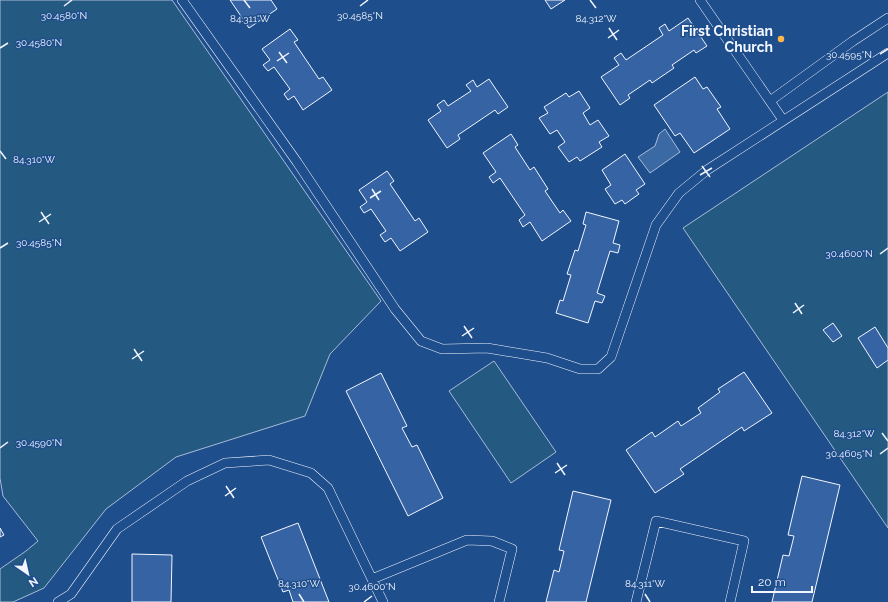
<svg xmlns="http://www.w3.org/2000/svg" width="888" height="602" viewBox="0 0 888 602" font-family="Raleway,sans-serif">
	<rect width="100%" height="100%" fill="#1f4e8c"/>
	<!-- green -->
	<path fill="#245a82" stroke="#a8bbd7" d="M0 0H172L381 301 330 354 305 416 176 457 106 509 44 588 13 602H0V569L26 551 38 541 3 496 0 478Z
		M888 92V528L683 228Z
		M494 361 556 452 511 483 449 391Z"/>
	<!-- water -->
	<path fill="#3b69a3" stroke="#a8bbd7" d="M665 129 680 152 650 173 638 157 655 146 659 134Z"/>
	<!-- building -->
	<path fill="#3563a3" stroke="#f2f6ff" d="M230 0H271L277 9 249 28Z
		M545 0H565L551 9Z
		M688 18 707 46 696 53 694 50 672 65 674 68 652 83 650 80 628 95 630 98 620 105 601 77 619 65 614 58 621 53 626 60 663 35 659 28 665 24 669 31Z
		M290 29 298 40 294 42 319 79 323 77 332 90 303 110 294 96 288 100 284 94 290 89 274 67 268 71 263 65 270 60 262 49Z
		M695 77 703 89 707 87 721 107 717 109 730 129 694 153 680 133 675 136 654 105Z
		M489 79 508 107 498 114 495 110 458 135 460 139 447 148 428 120 441 111 437 105 444 100 448 106 471 91 466 85 473 80 477 87Z
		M579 91 590 108 583 113 590 125 598 120 609 136 599 142 602 147 580 161 577 157 569 162 558 147 565 142 557 130 550 134 539 118 548 113 544 107 566 93 569 97Z
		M511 134 518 145 515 147 530 170 534 167 548 189 545 191 560 213 563 210 571 221 542 241 530 222 523 227 519 220 525 215 500 178 493 183 489 177 496 172 483 153Z
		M625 154 645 184 636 190 639 194 625 204 622 200 615 204 605 189 611 185 602 170Z
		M387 171 394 181 390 184 415 221 419 218 428 232 400 251 391 238 385 242 380 235 386 231 371 209 364 213 360 207 367 202 359 190Z
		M586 212 619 221 613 243 620 245 618 253 610 251 597 293 605 296 602 303 595 301 588 323 556 313 560 300 563 301 571 275 567 274 575 250 578 251 586 225 583 224Z
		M833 323 842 336 833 342 823 330Z
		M875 327 888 348V360L877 368 858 338Z
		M744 372 772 413 744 431 742 427 680 469 684 474 655 493 626 450 652 432 655 437 678 421 681 426 701 413 698 408 720 392 718 389Z
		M381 373 407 426 402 428 412 447 417 445 443 498 408 516 346 391Z
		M802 476 840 485 812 602H772L783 555 789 556 794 536 788 535Z
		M573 491 611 500 586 602H546L554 570 559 572 564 551 559 550Z
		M298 523 329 602H293L289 590 283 592 261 537Z
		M0 528 4 535 0 537Z
		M132 554 172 555 171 602H132Z"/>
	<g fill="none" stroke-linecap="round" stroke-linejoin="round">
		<defs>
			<path id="service" d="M182 0 297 162 395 309 421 341 442 349 487 348 547 358 580 369H598L611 357 656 225 679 193 707 170 888 53
				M700 0 783 120
				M770 101 853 41 888 18
				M372 579 467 540 492 541 512 549 499 602
				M58 602 71 594 117 529 187 481 225 463 269 460 311 473 328 488 383 602
				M636 602 656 521 744 541 730 602"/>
		</defs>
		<!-- service casing -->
		<use href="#service" stroke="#f2f6ff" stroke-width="10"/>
		<!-- service -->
		<use href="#service" stroke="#1f4e8c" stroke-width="9"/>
	</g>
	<!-- ticks -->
	<path fill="none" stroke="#f2f6ff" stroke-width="1.5" d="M244 0 250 8M590 0 596 8M64 6 72 0M360 6 368 0M609 28 617 40M608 38 619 30M0 48 8 43M279 52 287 63M880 54 888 49M277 61 289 53M0 151 6 159M702 166 710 177M700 175 712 168M372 189 379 200M370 198 381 191M41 212 49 224M39 222 51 214M0 248 8 243M880 254 888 248M795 303 802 314M793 313 804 305M464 326 472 338M462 336 474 328M134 349 142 361M132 359 144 351M882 433 888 441M0 448 8 442M880 454 888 448M557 463 565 475M555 473 567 465M226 486 234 498M225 496 236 488M299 594 304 602M645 594 650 602M364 602 372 596"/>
	<!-- markers -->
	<circle fill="#ffb74d" stroke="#1f4e8c" stroke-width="1.5" cx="781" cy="39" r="4"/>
	<g text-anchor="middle" stroke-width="3" stroke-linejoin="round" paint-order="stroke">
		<!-- poi labels -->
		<g font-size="14" font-weight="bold" fill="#f2f6ff" stroke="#1f4e8c" text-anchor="end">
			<text x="773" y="36">First Christian<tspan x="773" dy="16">Church</tspan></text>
		</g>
	</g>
	<g font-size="10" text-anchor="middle" fill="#f2f6ff" stroke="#1f4e8c" stroke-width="3" stroke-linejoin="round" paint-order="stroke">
		<text x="64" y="19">30.4580°N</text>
		<text x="360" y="19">30.4585°N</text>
		<text x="250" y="22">84.311°W</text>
		<text x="596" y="22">84.312°W</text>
		<text x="39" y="46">30.4580°N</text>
		<text x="849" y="58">30.4595°N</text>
		<text x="34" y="163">84.310°W</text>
		<text x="39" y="246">30.4585°N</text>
		<text x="849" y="257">30.4600°N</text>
		<text x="854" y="437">84.312°W</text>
		<text x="39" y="446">30.4590°N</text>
		<text x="849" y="457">30.4605°N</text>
		<text x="299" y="587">84.310°W</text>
		<text x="645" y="587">84.311°W</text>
		<text x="372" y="590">30.4600°N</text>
	</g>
	<!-- north arrow -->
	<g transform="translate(28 574) rotate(146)" stroke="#1f4e8c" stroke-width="3" paint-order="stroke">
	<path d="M0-3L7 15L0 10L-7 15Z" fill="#f2f6ff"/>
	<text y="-6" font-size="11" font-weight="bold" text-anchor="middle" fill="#f2f6ff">N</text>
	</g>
	<!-- scale -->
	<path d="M752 586v6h60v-6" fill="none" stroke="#f2f6ff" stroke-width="2"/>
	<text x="758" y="586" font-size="12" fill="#f2f6ff" stroke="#1f4e8c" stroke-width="3" paint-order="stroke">20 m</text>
</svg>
